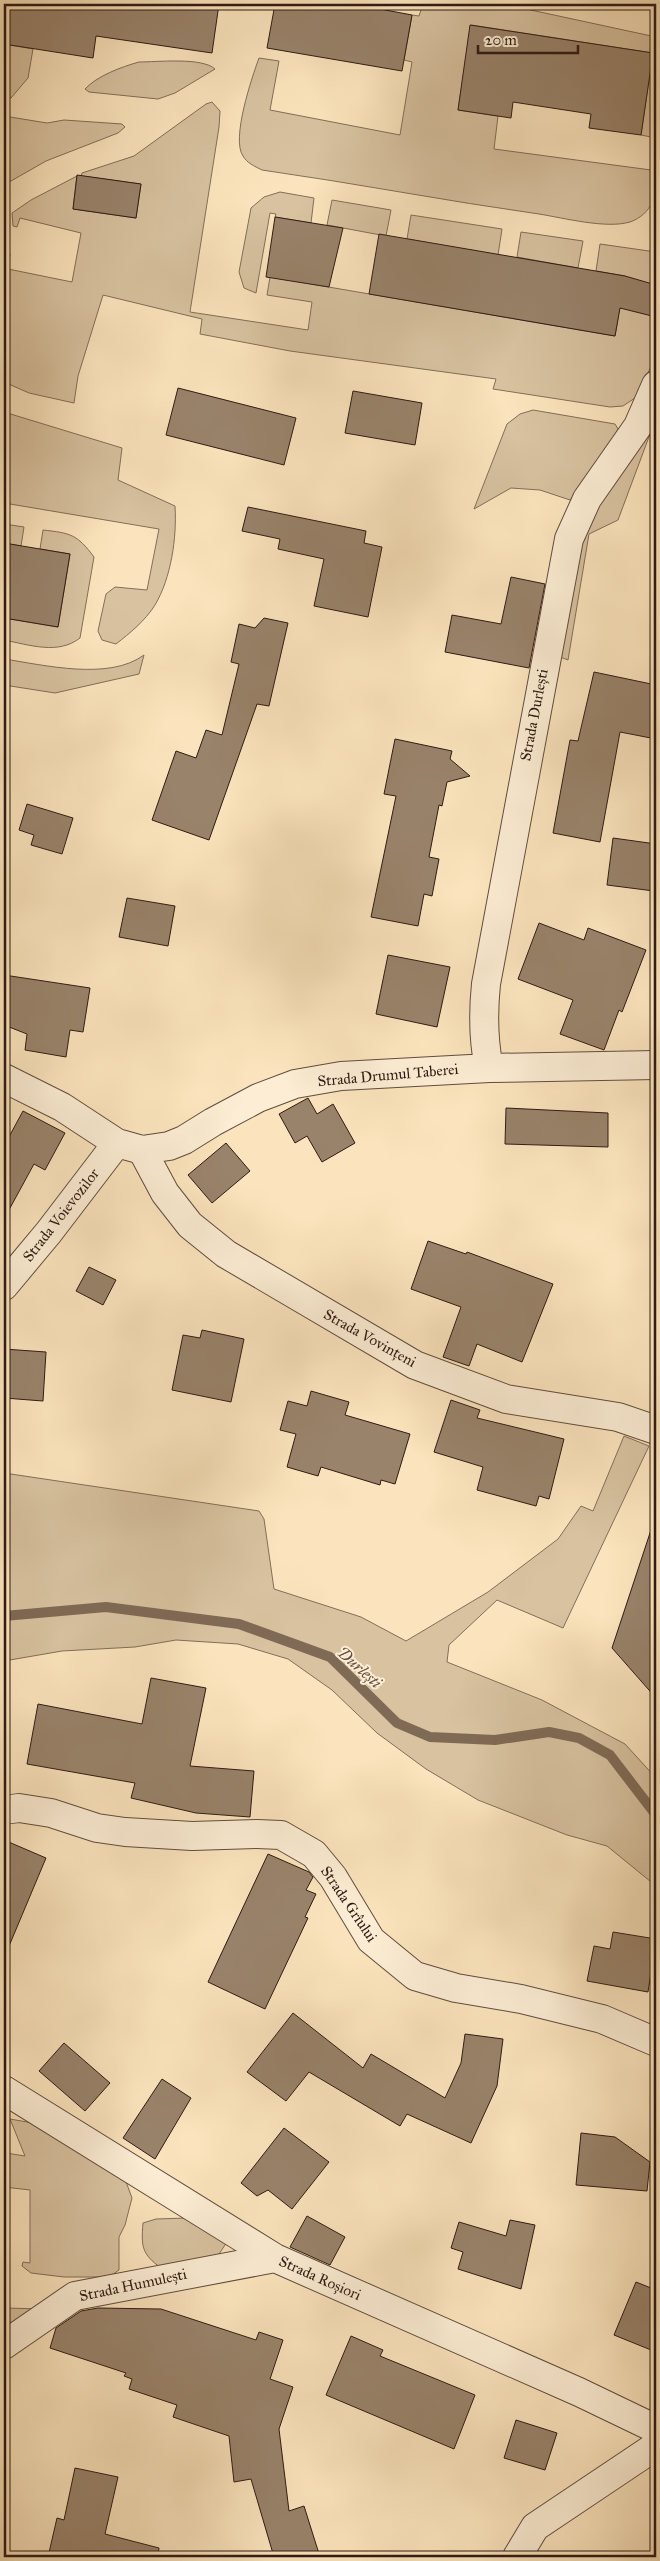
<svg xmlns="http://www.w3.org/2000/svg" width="660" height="2561" viewBox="0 0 660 2561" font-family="'IM FELL Great Primer',serif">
	<rect width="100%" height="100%" fill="#fbe4bd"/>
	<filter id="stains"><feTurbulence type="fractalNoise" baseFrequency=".004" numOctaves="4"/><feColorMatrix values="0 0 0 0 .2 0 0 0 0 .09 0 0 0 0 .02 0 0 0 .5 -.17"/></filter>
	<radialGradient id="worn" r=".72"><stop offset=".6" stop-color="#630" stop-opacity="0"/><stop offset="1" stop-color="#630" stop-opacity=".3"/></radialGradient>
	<!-- green -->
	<path fill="#d8c2a0" stroke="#836e5a" d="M423 4H503L656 37V138L641 135 653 53 471 25 458 110 498 116 494 149 651 170 654 173C658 195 652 214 630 222 606 229 564 218 539 214 446 201 354 183 262 170 254 166 247 163 243 156 231 139 252 77 259 58L279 61 270 110 400 135 412 62 404 60 412 15 419 16Z
		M4 44 33 49 28 78 11 98 4 97Z
		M139 62C157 62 202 57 215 69L175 93 158 99 89 92 85 89C97 76 121 67 139 62Z
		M212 102 220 111 219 127 190 312 308 330 312 302 267 295 270 277 615 336 625 276 596 271 600 244 656 252V357L635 398 623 406 610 407 493 389 496 379 290 351 200 334 202 319 103 295 78 376 74 403 29 393 4 382V253L10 254 8 269 72 282 81 233 20 218 17 227 13 226 12 213 31 200 77 176 73 209 136 218 141 184 81 176 82 173 134 156 206 104Z
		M4 116 47 123 64 120 122 124 125 127 118 133 46 161 4 185Z
		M280 192 314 198 311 223 275 217 276 214 270 213 256 293 244 288 239 272 251 208 264 197Z
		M332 200 391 210 386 236 327 225Z
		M411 215 502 229 498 255 407 239Z
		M521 232 583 241 578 268 517 257Z
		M533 410 615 424 618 429 604 459 570 500 540 490 511 488 474 509 507 424 520 414Z
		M4 412 122 448 118 480 175 506C177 538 171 578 155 605 145 621 130 633 116 644L102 640 98 631 106 594 115 587 147 590 159 529 4 503Z
		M656 418 618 520 589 534 568 660 555 655 569 576 596 501Z
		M4 524 24 527 21 546 4 543Z
		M43 530C70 533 77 534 94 557L80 638C58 655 30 645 4 640V618L58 627 70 554 40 549Z
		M144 655 139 674 55 693 4 685V659C44 665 109 681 144 655Z
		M624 1436 649 1446 563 1628 497 1600 449 1645 447 1662 542 1700 625 1744 656 1778V1886L607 1846 567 1835 478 1800 426 1769 377 1733 332 1690 288 1659 238 1644 176 1640 135 1647 62 1651 4 1661V1473L259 1511 264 1519 274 1589 361 1617 406 1641 488 1592 558 1539 581 1506 593 1511Z
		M10 2119 33 2123 125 2179 132 2198 125 2225 119 2237V2270L109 2277H64L31 2273 22 2266 23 2262 30 2263V2190L4 2187V2155L6 2153 25 2156Z
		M187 2218 227 2242 217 2257 161 2268C142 2254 141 2247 143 2223L156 2219Z
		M4 2308 44 2309 4 2336Z"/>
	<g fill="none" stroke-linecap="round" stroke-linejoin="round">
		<!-- stream -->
		<path stroke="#7f6a56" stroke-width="10" d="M4 1616 106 1607 239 1624 330 1657 397 1723 430 1737 495 1740 549 1732 579 1738 610 1755 656 1815"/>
	</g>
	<!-- building -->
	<path fill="#99836b" stroke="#2e1a13" d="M4 4H219L212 53 96 36 93 58 4 44Z
		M275 4H381L380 9 412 15 402 71 267 48Z
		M470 25 653 53 641 135 589 128 591 114 513 102 511 118 458 110Z
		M77 175 141 184 136 218 73 209Z
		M275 217 343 228 329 287 266 277Z
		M379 234 625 276 656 285V317L620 308 615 336 369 294Z
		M178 388 296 418 284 465 166 435Z
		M353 391 422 403 415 445 345 433Z
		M248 507 366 531 364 543 382 547 368 617 314 606 324 559 278 549 280 539 242 531Z
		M4 543 70 554 58 627 4 618Z
		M511 577 545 584 529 668 445 652 452 615 501 624Z
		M264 618 288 623 269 706 257 704 209 840 152 820 176 751 196 758 206 730 222 735 239 664 231 662 239 624 255 628Z
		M594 672 656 685V739L620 732 600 842 553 833 570 740 578 741Z
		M395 739 452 751 450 759 470 776 447 782 442 806 439 805 429 857 439 859 432 896 424 894 418 926 371 917 396 796 384 794Z
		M27 804 73 818 62 854 31 845 34 835 19 830Z
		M613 838 656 844 654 891 607 885Z
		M127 898 175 906 168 946 119 937Z
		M539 923 584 940 588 928 646 950 622 1012 619 1010 604 1050 560 1034 573 1000 518 979Z
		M388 955 450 967 437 1027 376 1014Z
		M4 975 90 988 83 1032 70 1030 66 1057 25 1050 27 1034 4 1025Z
		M308 1098 317 1114 333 1104 355 1143 322 1162 307 1136 295 1143 279 1114Z
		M506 1108 608 1113V1147L505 1144Z
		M23 1111 65 1133 45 1170 34 1164 4 1219V1146Z
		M226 1143 250 1171 212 1203 188 1175Z
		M428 1241 466 1254 467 1252 553 1284 522 1362 477 1344 469 1366 443 1357 461 1307 411 1289Z
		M89 1267 116 1280 103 1305 76 1291Z
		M202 1330 244 1339 231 1402 172 1390 183 1335 200 1338Z
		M4 1349 46 1352 43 1401 4 1398Z
		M311 1391 349 1402 345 1415 410 1434 395 1484 381 1480 380 1485 321 1467 318 1476 287 1467 296 1434 280 1430 288 1401 307 1406Z
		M451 1400 480 1410 477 1418 564 1439 549 1499 539 1496 536 1506 477 1490 483 1467 434 1452Z
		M651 1530 656 1531V1698L612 1648Z
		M151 1678 206 1688 190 1766 254 1771 250 1817 196 1813 131 1798 135 1783 27 1764 38 1704 142 1724Z
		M4 1840 46 1858 4 1958Z
		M268 1854 309 1872 313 1877 306 1890 316 1894 305 1917 308 1918 265 2009 208 1982Z
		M613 1932 656 1939 648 1992 587 1981 594 1946 610 1949Z
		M293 2013 363 2068 371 2054 445 2098 461 2063 465 2034 503 2039 497 2086 471 2143 407 2114 400 2126 309 2072 286 2101 247 2072Z
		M64 2043 110 2083 85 2111 39 2071Z
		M162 2079 191 2098 155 2159 123 2138Z
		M284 2128 329 2162 292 2209 268 2190 257 2196 241 2183Z
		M581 2133 615 2137 650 2162 647 2191 576 2185Z
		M307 2216 345 2237 330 2265 290 2247Z
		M510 2220 535 2225 521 2289 458 2269 463 2252 451 2248 459 2222 506 2236Z
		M636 2282 656 2290V2352L614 2335Z
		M98 2308 161 2309 256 2340 259 2332 283 2340 270 2379 293 2387 279 2429 289 2511 304 2506 320 2557H274L251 2479 234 2482 229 2436 173 2417 177 2405 129 2389 132 2379 124 2376 126 2373 50 2348 56 2328 81 2311Z
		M351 2336 383 2350 380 2356 475 2395 454 2449 326 2395Z
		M516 2420 557 2433 545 2470 504 2458Z
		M75 2468 118 2477 105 2534 159 2548 158 2557H48L57 2518 64 2520Z"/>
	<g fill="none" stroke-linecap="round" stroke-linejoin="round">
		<defs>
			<path id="minor" d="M489 1068C483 1039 483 1013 486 984L569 539 587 499 638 426 656 385
				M4 1078 62 1107 117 1143 142 1150 169 1146 184 1140 213 1122 258 1098 295 1084 341 1076 489 1068 656 1065
				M142 1150 165 1193 190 1225 226 1254 415 1365 506 1399 618 1417 656 1430
				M4 1286 49 1232 117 1143
				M4 1810 19 1808 51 1813 97 1828 125 1832 192 1836 257 1834 281 1835 314 1854 333 1877 371 1940 415 1976 456 1988 521 1999 602 2019 656 2042
				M4 2090 275 2258 579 2392 656 2429
				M4 2345 75 2296 275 2258
				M517 2557 535 2527 656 2446"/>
		</defs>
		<!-- minor casing -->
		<use href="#minor" stroke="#614c3e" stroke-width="30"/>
		<!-- minor -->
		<use href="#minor" stroke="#fcedd4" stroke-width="28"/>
	</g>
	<g text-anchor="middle" stroke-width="4" stroke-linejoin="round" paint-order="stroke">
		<!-- street labels -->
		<g font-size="15" fill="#2e1a13" stroke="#fcedd4">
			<text transform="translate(534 715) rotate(-79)" y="5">Strada Durlești</text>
			<text transform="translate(388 1075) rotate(-5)" y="5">Strada Drumul Taberei</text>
			<text transform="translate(61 1215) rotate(-52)" y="5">Strada Voievozilor</text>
			<text transform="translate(370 1338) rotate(29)" y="5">Strada Vovințeni</text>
			<text transform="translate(349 1904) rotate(56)" y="5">Strada Grîului</text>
			<text transform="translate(320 2278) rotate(24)" y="5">Strada Roșiori</text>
			<text transform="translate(133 2285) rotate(-12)" y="5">Strada Humulești</text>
		</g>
		<!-- water labels -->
		<g font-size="16" font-style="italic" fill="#644f40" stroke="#fcedd4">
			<text transform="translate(360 1667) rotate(42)" y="6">Durlești</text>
		</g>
	</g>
	<!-- margin -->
	<rect width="660" height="2561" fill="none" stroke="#fbe4bd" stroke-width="20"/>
	<rect x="5" y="5" width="650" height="2551" fill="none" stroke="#2e1a13" stroke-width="2.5"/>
	<rect x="10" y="10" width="640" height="2541" fill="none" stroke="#2e1a13"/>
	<!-- scale -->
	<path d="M478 45v8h100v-8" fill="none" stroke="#2e1a13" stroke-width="2.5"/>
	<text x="485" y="45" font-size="15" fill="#2e1a13" stroke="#fcedd4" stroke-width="4" paint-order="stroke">20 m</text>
	<rect width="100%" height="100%" filter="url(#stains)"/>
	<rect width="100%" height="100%" fill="url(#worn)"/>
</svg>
